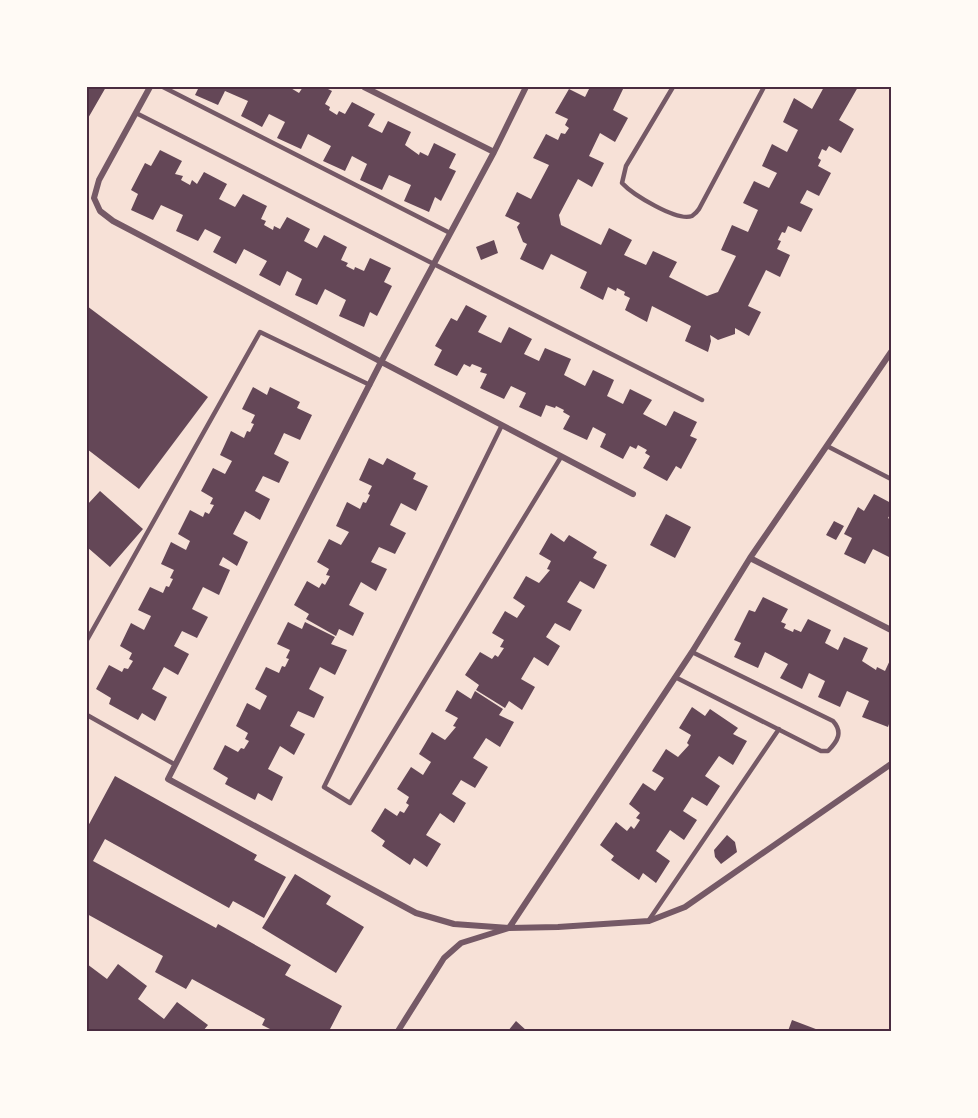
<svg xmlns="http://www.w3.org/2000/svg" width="978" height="1118" viewBox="0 0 978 1118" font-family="'Sofia Sans Condensed',sans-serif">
	<rect width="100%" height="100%" fill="#f7e1d7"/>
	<!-- building -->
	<path fill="#644757" d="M87 87H106L87 120Z
		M199 87H289L299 93 303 87H324L332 91 325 104 330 107 329 110 337 115 339 111 345 114 352 102 375 114 368 126 382 133 388 121 411 132 405 145 419 155 420 152 428 156 434 143 456 154 449 168 456 171 441 201 435 197 429 212 404 201 411 185 389 175 382 190 360 180 367 164 352 156 345 171 323 161 331 146 308 134 301 149 277 138 285 122 269 114 262 127 241 116 248 101 225 91 218 105 195 95Z
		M590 87H624L613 110 628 118 615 142 600 133 589 156 604 163 592 187 578 179 559 215 561 225 601 245 609 228 632 240 624 255 646 265 653 251 677 262 669 277 707 296 718 292 736 256 721 250 732 225 748 232 758 210 743 203 754 181 769 188 777 173 762 166 772 144 787 152 798 130 783 122 794 98 812 109 824 87H858L839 120 854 129 841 153 829 146 826 151 822 149 818 158 821 160 818 166 831 173 819 196 807 190 800 203 813 209 801 232 788 226 785 233 782 232 778 240 781 241 777 249 790 255 780 277 766 270 748 306 761 312 749 336 735 328V334L718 340 710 335 711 341 708 352 685 341 691 326 652 306 647 322 625 310 630 298 624 295 625 292 617 288 616 291 608 287 603 300 580 288 587 272 551 254 543 270 520 259 527 244 523 242 517 227 520 223 505 216 517 192 531 199 549 165 533 158 546 134 558 140 561 133 565 134 569 128 565 125 568 119 555 113 569 89 585 97Z
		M160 150 182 161 175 174 183 176 181 180 190 185 192 180 197 184 204 172 227 184 219 199 235 207 243 194 267 206 261 219 266 221 264 225 273 230 274 226 280 229 287 217 310 229 304 241 317 248 324 235 347 247 341 260 348 263 346 266 354 270 355 267 364 271 370 258 391 268 384 282 392 286 377 316 370 312 364 327 339 316 346 300 325 289 317 305 295 295 302 279 287 271 280 286 259 275 267 261 244 249 236 264 213 252 221 237 205 229 198 241 176 231 183 215 161 205 153 220 131 210 138 194 131 190 145 163 151 166Z
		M494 240 498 253 481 260 476 247Z
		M466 305 487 316 478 332 501 343 509 327 532 339 524 354 539 361 545 348 571 359 564 375 585 386 593 370 614 380 607 396 623 404 630 389 652 400 643 414 666 426 674 411 697 422 690 436 697 439 681 469 676 466 667 481 643 468 650 456 645 453 647 450 638 445 636 449 630 446 623 459 600 447 606 434 593 427 587 440 563 429 570 416 563 412 564 410 556 406 555 408 546 405 541 417 519 407 526 393 511 386 504 399 480 388 487 374 480 372 482 368 472 364 470 367 464 364 457 376 434 365 442 350 435 346 451 318 457 321Z
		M87 306 208 397 139 489 87 449Z
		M253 387 267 395 270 387 300 402 297 408 312 415 300 440 284 433 274 454 289 462 279 483 263 476 255 491 270 499 260 520 245 511 233 534 248 542 237 566 223 557 219 565 230 570 219 595 203 587 192 609 208 617 197 638 182 631 174 646 189 654 178 675 164 667 152 689 167 697 155 721 142 713 138 720 109 704 111 698 96 689 109 665 122 672 124 668 128 669 133 661 129 659 132 653 120 646 131 623 144 630 151 616 138 610 150 587 163 593 166 586 169 587 173 579 170 578 174 570 161 564 171 542 186 550 190 541 178 534 190 510 203 517 205 512 209 514 214 505 210 504 213 498 201 491 213 468 225 474 232 461 220 455 231 431 244 438 247 431 250 432 254 424 251 423 255 415 242 409Z
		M369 458 383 465 387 458 416 473 413 479 428 486 416 511 401 503 390 525 406 533 395 554 379 547 371 562 387 569 376 591 361 582 349 605 364 613 353 636 339 629 336 636 306 619 309 614 294 605 307 581 319 588 322 583 325 585 330 576 326 575 329 569 317 562 329 539 341 545 349 532 336 526 347 502 360 509 363 502 366 503 370 495 368 494 372 486 359 480Z
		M100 491 143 529 110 567 87 547V505Z
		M874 494 891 503V513L888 518 891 520V558L873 549 865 564 844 554 852 538 844 534 858 507 864 511Z
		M666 514 691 527 675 558 650 545Z
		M834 521 844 526 836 540 826 535Z
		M551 533 564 542 569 535 597 552 593 558 607 565 594 589 580 581 567 602 582 610 570 631 555 623 546 637 560 646 548 666 534 657 521 679 535 687 522 710 509 701 505 708 476 690 479 685 465 675 480 652 492 659 495 655 498 657 504 648 500 647 504 640 492 633 505 611 517 618 525 606 513 598 526 576 539 583 550 570 547 569 551 561 539 554Z
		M763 597 788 609 781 622 786 624 784 628 793 632 794 629 801 632 808 619 831 630 825 643 838 650 844 637 868 648 862 661 876 670 877 667 885 671 891 658V718L888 727 862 717 869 701 847 691 840 707 818 697 825 681 809 673 802 689 780 678 788 664 765 652 758 668 734 657 741 643 734 640 749 610 755 612Z
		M288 622 302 629 305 622 335 637 331 644 347 650 335 675 320 667 309 689 324 697 314 718 298 711 290 726 305 734 294 755 280 746 268 769 283 777 272 801 258 793 255 800 225 784 228 778 213 769 225 745 238 752 241 748 244 749 249 741 245 739 248 733 236 726 247 703 260 710 267 696 255 689 266 667 279 673 282 666 285 667 289 659 286 658 290 650 277 644Z
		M457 690 471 699 475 691 503 709 499 715 514 722 500 747 486 738 473 758 488 767 475 788 461 780 452 794 466 803 454 823 440 813 426 835 441 844 427 867 414 858 410 865 382 846 385 841 371 831 385 808 397 816 400 811 404 813 409 805 406 803 409 797 397 789 411 767 423 775 431 762 419 754 432 732 445 740 456 727 453 726 458 718 445 711Z
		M692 707 705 716 710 709 738 728 733 734 747 741 733 765 719 756 705 776 720 786 707 806 692 797 683 811 697 820 684 840 670 830 656 851 670 861 656 883 643 873 639 880 611 860 614 856 600 845 616 822 627 831 631 826 634 829 640 820 636 818 640 813 629 804 643 783 655 791 664 778 652 771 666 749 678 757 689 745 687 743 691 735 679 728Z
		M115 776 257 855 254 860 286 877 264 918 233 901 229 908 105 839 93 861 216 928 218 924 291 965 285 975 342 1006 329 1031H274L262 1025 265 1019 192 979 186 989 155 972 163 956 87 914V828Z
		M727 835 735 842 737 852 721 864 715 857 714 850Z
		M295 874 331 896 326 904 364 927 336 973 262 928Z
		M87 964 107 979 118 964 147 986 138 999 164 1019 177 1002 208 1025 203 1031H87Z
		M792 1020 821 1031H788Z
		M516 1021 527 1031H508Z"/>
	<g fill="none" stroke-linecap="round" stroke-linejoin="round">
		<!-- service -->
		<path stroke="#755966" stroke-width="4.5" d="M163 87 450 233
			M673 87 626 166 622 183C632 194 677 222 692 216 695 214 697 212 699 209L764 87
			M136 113 702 400
			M502 425 324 787 350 803 561 457
			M827 446 891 479
			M87 640 260 332 370 385
			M675 677 821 751H828C838 741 843 732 833 721L692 652
			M87 715 174 764
			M649 920 779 729"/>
		<!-- minor -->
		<path stroke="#755966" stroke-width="6" d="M150 87 99 180 94 198 100 211 113 221 633 494
			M364 87 494 152
			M526 87 494 152 381 362 168 779 416 913 454 924 509 928 558 927 649 921 685 907 891 764
			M750 558 891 630
			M398 1031 444 958 461 943 509 928 692 652 750 558 891 352"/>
	</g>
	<!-- border -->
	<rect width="978" height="1118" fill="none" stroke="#fffaf5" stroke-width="177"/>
	<rect x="88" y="88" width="802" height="942" fill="none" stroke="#4a2c40" stroke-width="2"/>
</svg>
